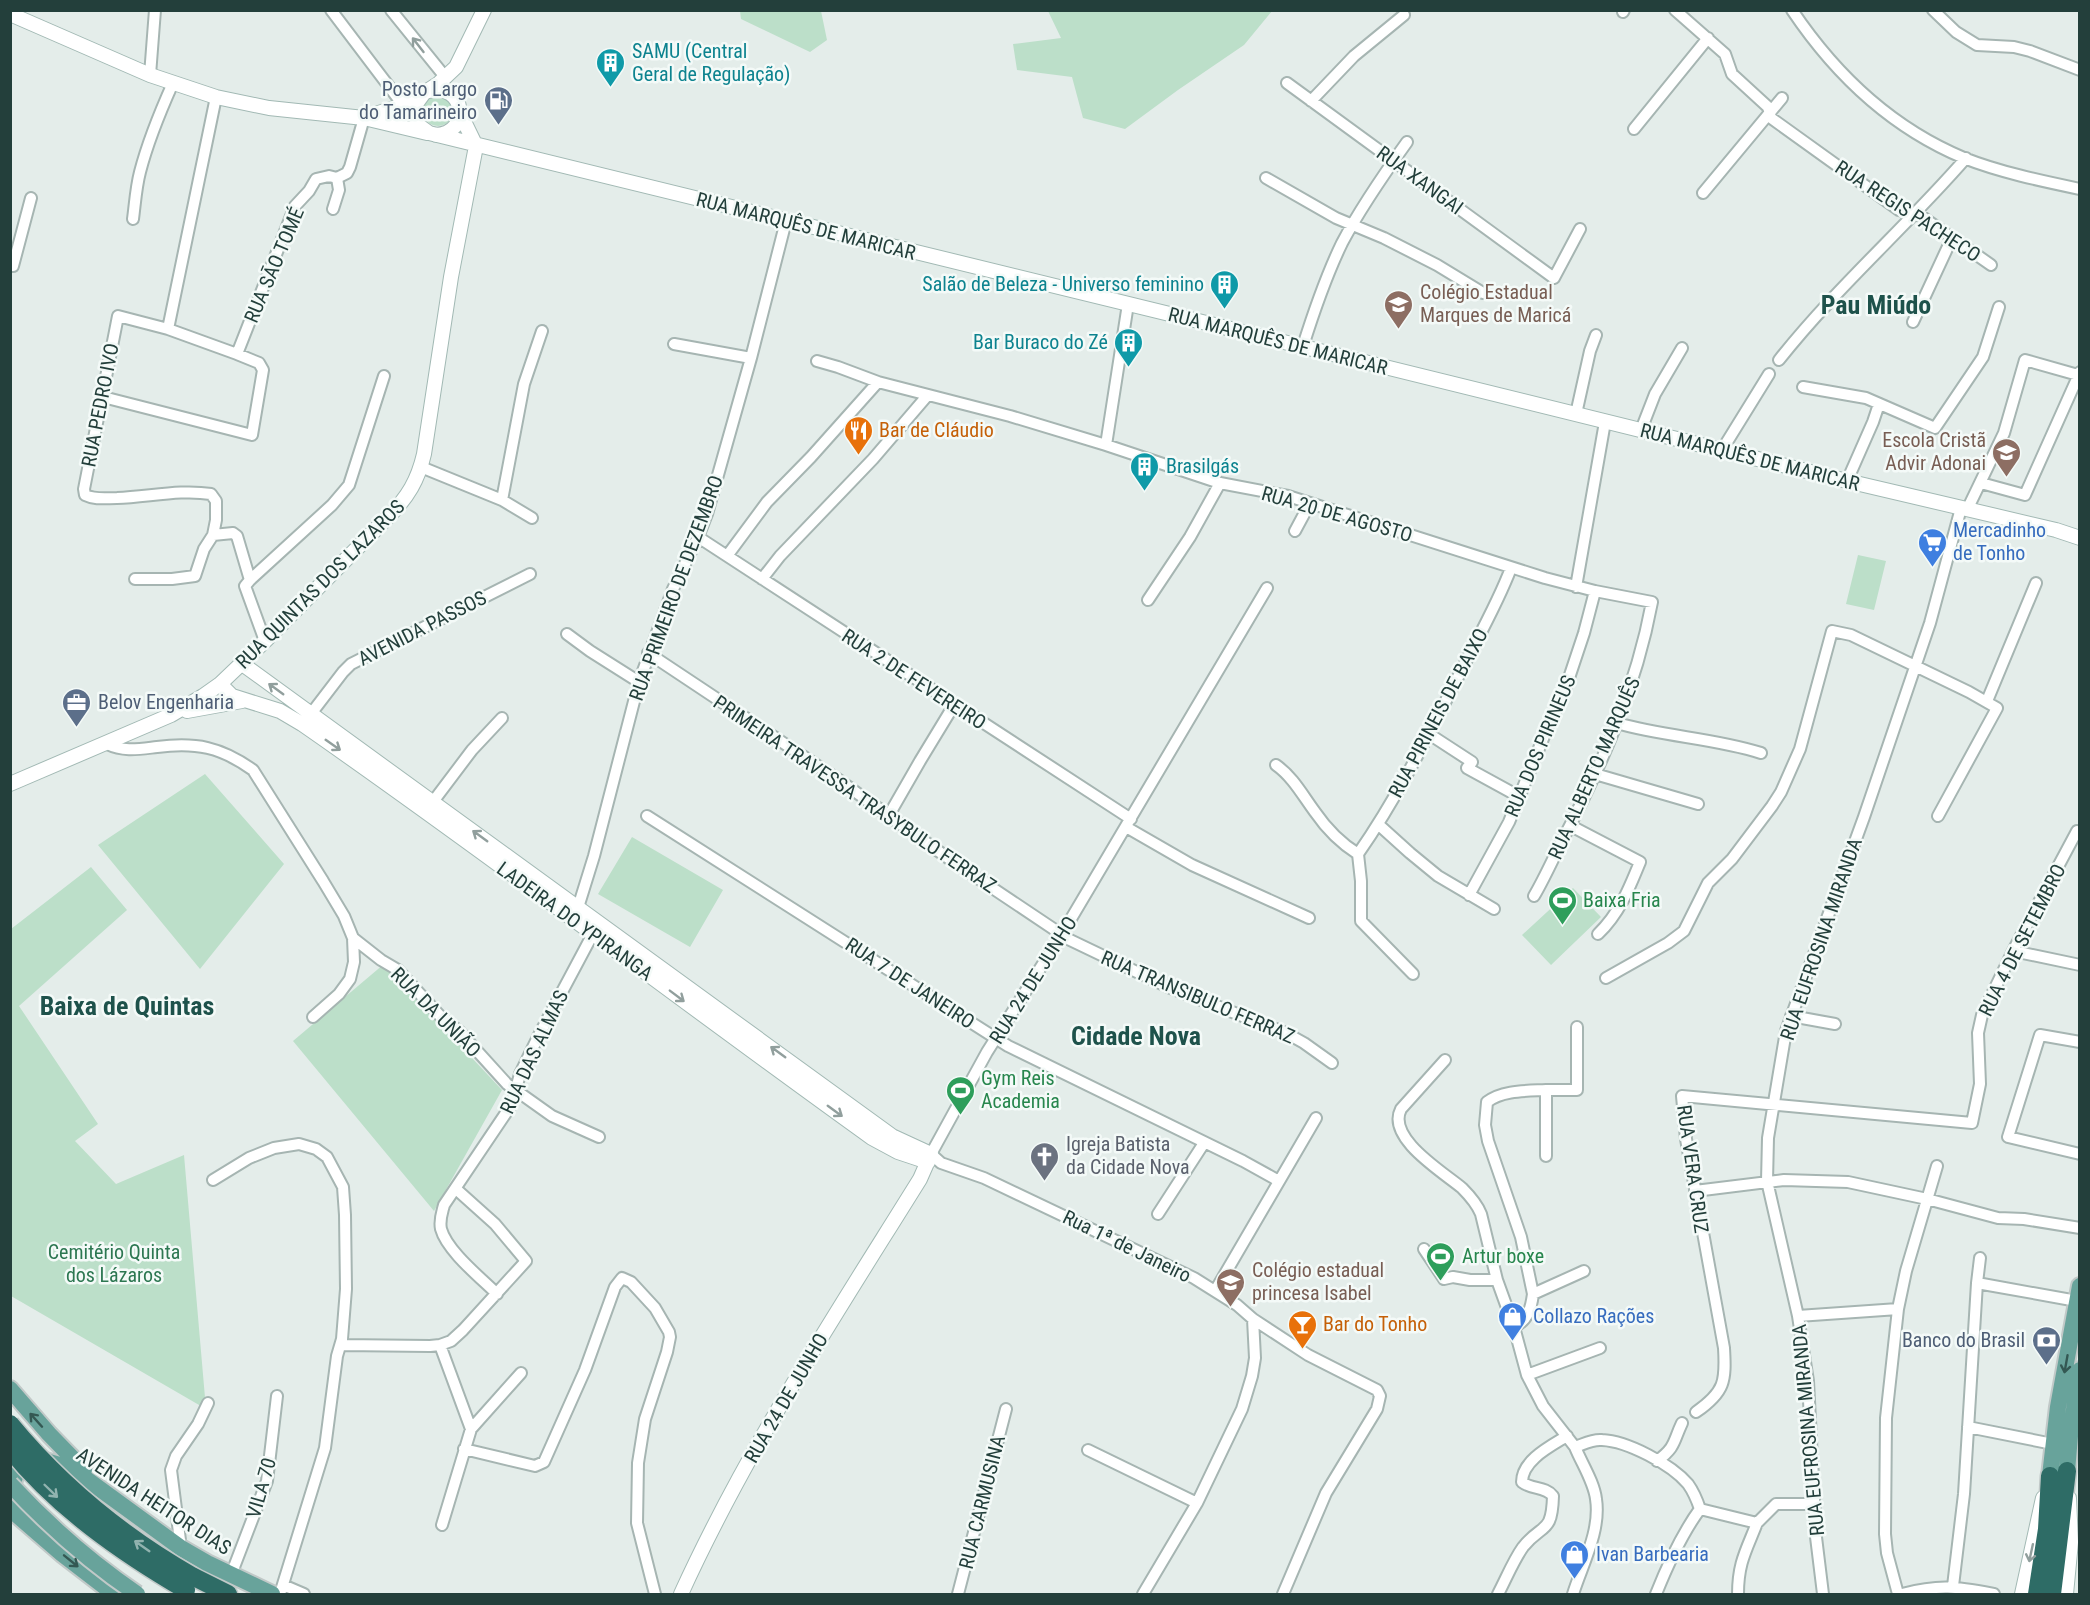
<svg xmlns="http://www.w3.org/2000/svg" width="2090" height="1605" viewBox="0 0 2090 1605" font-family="'Roboto Condensed',sans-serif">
	<rect width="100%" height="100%" fill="#e4edea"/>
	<!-- green -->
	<path fill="#bcdfc9" d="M740 11H821L827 40 810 52 741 19Z
		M1048 11H1272L1244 45 1178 90 1125 129 1083 118 1072 77 1017 70 1013 44 1061 38Z
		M423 111a15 15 0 1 1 30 0a15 15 0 1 1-30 0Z
		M1858 555 1886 561 1874 610 1846 604Z
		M205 774 284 864 200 969 98 845Z
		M632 837 723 890 690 947 598 894Z
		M91 867 127 910 19 1006 98 1124 75 1141 116 1184 184 1155 206 1409 11 1296V929Z
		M1573 888 1601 917 1551 965 1522 935Z
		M384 964 502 1090 434 1211 293 1041Z"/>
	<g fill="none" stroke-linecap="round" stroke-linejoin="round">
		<defs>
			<path id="street" d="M331 10 403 105
				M391 10 446 78
				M1675 10 1725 54 1732 74 1768 107 1771 118 1899 210 1921 216 1991 265
				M1792 10C1835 74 1892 128 1964 158 1999 172 2042 181 2080 189
				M1933 10 1956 32 1977 45 2014 47 2030 51 2080 70
				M1623 12 1624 10
				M150 75 155 10
				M1287 83 1554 278 1580 229
				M1311 101 1354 56 1404 15
				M1634 129 1708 38
				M337 178 347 173 350 167 364 118
				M1266 178 1336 218 1384 238 1437 265 1483 293
				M1703 193 1782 98
				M333 209 339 190 337 178
				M133 219C135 204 136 187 140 172 148 141 160 112 173 83
				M10 266H13L31 198
				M1913 322 1952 238
				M168 329 216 97
				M674 344 751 358
				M1303 346C1314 311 1326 276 1342 243 1361 207 1384 174 1407 142
				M237 354 295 206 309 191 316 179 329 176 337 178
				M1779 360C1836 288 1905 228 1966 158
				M817 361 838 367 878 382 1010 416 1106 445 1220 483 1288 496 1545 578 1595 591 1652 602C1636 688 1602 765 1561 843 1552 861 1544 879 1534 896
				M1803 387 1866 398 1935 428 1983 357 1999 307
				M103 397 252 435 263 370 259 363 237 354 168 329 118 316 84 489 85 495C95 500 106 498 117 498 148 497 181 489 211 494L216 501V520L213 535 204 549 195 576 172 579H135
				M1576 414 1590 351 1596 335
				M1641 430 1655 394 1682 348
				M1106 445 1128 304
				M1722 450 1769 374
				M421 467 502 500 532 518
				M1847 481 1873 422 1879 404
				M1981 483 2025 495 2080 372
				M502 500 524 384 542 331
				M1967 510 2004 433 2025 360 2078 375
				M1295 531 1310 503
				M213 535 233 533 237 536 250 580 245 586 265 641
				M698 537 1131 819
				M727 556 767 502 811 457 878 382
				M762 579 780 556 873 459 927 396
				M250 580 332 505 349 485 384 376
				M1576 587 1605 422
				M1267 588 1062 934 987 1052 931 1154 941 1163 984 1178 1194 1278 1237 1305 1253 1319 1308 1355 1377 1390 1380 1396 1377 1409 1326 1493 1283 1594
				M1148 600 1190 537 1220 483
				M567 634 590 651 639 682
				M648 653 836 778 955 863 1070 940 1168 987 1286 1033 1304 1043 1332 1063
				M1987 701 2036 583
				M307 719 343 672 351 664 530 574
				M1617 723C1665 737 1715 738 1761 753
				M1429 734 1472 762 1467 768 1520 797
				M107 744C124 752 139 749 157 747 196 742 221 747 253 770L323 881 344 916 353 938 354 962 350 979 339 994 313 1017
				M1276 765C1293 777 1303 796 1315 812 1326 828 1342 844 1358 854
				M1595 774 1698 804
				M429 807 472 750 502 718
				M889 815 920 761 954 705
				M647 816 1008 1046 1243 1161 1279 1181
				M1379 825 1410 853 1438 876 1494 909
				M1571 826 1640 862C1629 889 1619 914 1598 934
				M1126 827 1192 865 1309 918
				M1358 854C1397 798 1428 736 1459 675 1477 639 1497 605 1511 568
				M1358 854 1361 881V921L1413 974
				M1469 895 1509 822 1551 719 1562 699 1584 633 1595 591
				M576 914 594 856 639 682 673 589 698 537 707 514 751 358 786 221
				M353 938 381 960 398 970 441 1017 459 1031 507 1084 552 1116 599 1137
				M2013 951 2080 965
				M1606 978 1668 943 1684 931 1708 883 1732 859 1772 806 1781 792 1800 749 1832 631 1851 635 1969 692 1997 708 1938 816
				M1791 1016 1835 1024
				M2080 1042 2040 1035 2008 1137 2080 1154
				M1445 1060 1401 1109C1386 1138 1443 1172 1462 1188 1470 1196 1477 1204 1481 1214L1497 1280 1514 1327 1527 1375 1543 1406 1575 1447C1584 1444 1592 1439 1602 1440 1627 1441 1671 1464 1688 1484 1693 1491 1697 1500 1700 1509
				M1546 1090H1577V1027
				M213 1180 249 1158 274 1148 299 1144 316 1149 327 1157 343 1187 345 1215 346 1289 342 1339 337 1356 325 1448 280 1594
				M1695 1191 1784 1180 1848 1182 1927 1199 1998 1218 2024 1219 2080 1228
				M1158 1214 1204 1143
				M1424 1249 1444 1279 1453 1277 1470 1280H1497
				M1977 1283 2077 1301
				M1215 1291 1316 1118
				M497 1294C481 1278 447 1251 441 1229 439 1220 442 1213 444 1205L512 1104 520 1074 538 1037 596 928
				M1533 1294 1521 1237 1488 1141 1485 1125 1487 1102C1502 1090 1527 1091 1546 1090V1156
				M1798 1316 1898 1309
				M1514 1327C1528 1320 1531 1309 1533 1294L1584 1271
				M341 1345 430 1346 440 1345 451 1341 463 1330 526 1261 495 1224 456 1189
				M440 1345 471 1429
				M1527 1375 1600 1348
				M1696 1412C1725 1392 1726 1381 1724 1348L1686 1139 1682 1096 1972 1123 1980 1084 1978 1033 1982 1015 2013 951 2077 831
				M1968 1427 2053 1444
				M464 1449 535 1466 544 1462 585 1370 615 1287 622 1278 631 1282 655 1308 669 1332 670 1337 667 1352 645 1419 638 1463 637 1523 655 1594
				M1088 1450 1197 1503
				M1657 1461C1676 1447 1673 1442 1682 1423
				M1700 1509 1757 1523C1746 1551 1738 1563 1738 1594
				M1757 1523 1776 1504H1815
				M442 1525 471 1429 521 1373
				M181 1548 171 1470 176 1456 198 1424 208 1403
				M231 1575 267 1481 277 1396
				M283 1585 304 1594
				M1953 1586 1964 1494 1977 1283 1980 1258
				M958 1594 1006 1409
				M1143 1594 1197 1503 1242 1409 1252 1376 1255 1358 1253 1319
				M1498 1594C1506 1579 1513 1561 1523 1547 1542 1523 1552 1535 1553 1496 1545 1486 1532 1490 1522 1482 1522 1460 1551 1446 1567 1436
				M1573 1594C1582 1565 1601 1531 1596 1499 1594 1482 1582 1464 1575 1447
				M1656 1594C1668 1564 1681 1535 1700 1509
				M1823 1594 1816 1537 1808 1381 1798 1316 1767 1181 1768 1138 1786 1031 1864 817 1930 623 1961 508
				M1898 1594 1887 1553 1885 1534 1886 1418 1898 1309 1906 1271 1937 1166
				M1902 1594C1941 1584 1956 1587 1994 1594"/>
			<path id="secondary" d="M484 10 456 67 438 84 424 93 416 104 414 111 418 125 429 133 1231 329 1847 481 2056 530 2080 538
				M10 14 150 75 216 97 269 108 364 118 427 133
				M429 91C465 82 472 133 436 135
				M460 113 476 146
				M366 117 403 105 420 96
				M241 663 892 1136 931 1154 920 1179C836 1314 747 1449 681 1594
				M220 684 232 696 280 711 302 724C495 858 681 1001 872 1138L898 1152 928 1162
				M187 711 242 701
				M10 784 171 715 203 696 220 684 265 641 389 516C408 497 418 480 424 454L451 277 476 146
				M2022 1594 2043 1498
				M2066 1594 2071 1542 2069 1498"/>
			<path id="primary" d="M10 1389 49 1434 84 1470
				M39 1459 66 1467 78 1473 181 1548 207 1563 272 1594
				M2067 1471 2070 1436 2080 1370
				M2050 1476 2058 1407 2080 1286
				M14 1499C10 1480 16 1468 32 1458
				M10 1509 62 1554 114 1594"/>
			<path id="highway" d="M192 1576 228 1594
				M2037 1594 2047 1529 2050 1476
				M2052 1594 2067 1471"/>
		</defs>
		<!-- street casing -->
		<use href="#street" stroke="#a6b5b2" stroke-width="14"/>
		<!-- secondary casing -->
		<use href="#secondary" stroke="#a2b9b4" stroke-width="16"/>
		<!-- primary casing -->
		<use href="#primary" stroke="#c1c9c8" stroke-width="20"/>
		<!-- highway casing -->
		<use href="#highway" stroke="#c1c9c8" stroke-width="21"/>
		<!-- street -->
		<use href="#street" stroke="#fff" stroke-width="10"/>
		<!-- secondary -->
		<use href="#secondary" stroke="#fff" stroke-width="14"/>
		<!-- primary -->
		<use href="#primary" stroke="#68a39b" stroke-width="16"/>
		<!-- highway -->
		<use href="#highway" stroke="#2e6c66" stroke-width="18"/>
		<defs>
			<path id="primary-bridge" d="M10 1484C49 1526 90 1562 137 1594"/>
			<path id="highway-bridge" d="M10 1424C62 1487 122 1536 192 1576
				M10 1449C58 1508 121 1552 186 1590"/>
		</defs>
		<!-- primary-bridge casing -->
		<use href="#primary-bridge" stroke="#c1c9c8" stroke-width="20" stroke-linecap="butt"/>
		<!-- highway-bridge casing -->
		<use href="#highway-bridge" stroke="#c1c9c8" stroke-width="21" stroke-linecap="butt"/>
		<!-- primary-bridge -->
		<use href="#primary-bridge" stroke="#68a39b" stroke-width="16"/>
		<!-- highway-bridge -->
		<use href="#highway-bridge" stroke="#2e6c66" stroke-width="18"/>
	</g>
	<!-- one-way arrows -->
	<defs><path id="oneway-shaft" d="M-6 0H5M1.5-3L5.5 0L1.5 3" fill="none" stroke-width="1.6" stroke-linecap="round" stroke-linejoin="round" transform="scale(1.5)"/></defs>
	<g stroke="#919f9d">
		<use href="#oneway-shaft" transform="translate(418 45) rotate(-128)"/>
		<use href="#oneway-shaft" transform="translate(276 689) rotate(-144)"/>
		<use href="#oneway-shaft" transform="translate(333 745) rotate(35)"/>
		<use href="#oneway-shaft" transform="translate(480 836) rotate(-144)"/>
		<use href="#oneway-shaft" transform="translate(677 996) rotate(37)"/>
		<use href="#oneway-shaft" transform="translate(778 1052) rotate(-144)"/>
		<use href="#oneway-shaft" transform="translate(835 1111) rotate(36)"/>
		<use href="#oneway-shaft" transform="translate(2031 1553) rotate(102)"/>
	</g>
	<g stroke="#345853">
		<use href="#oneway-shaft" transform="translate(2066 1364) rotate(100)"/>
		<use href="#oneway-shaft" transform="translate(36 1420) rotate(-132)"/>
		<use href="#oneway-shaft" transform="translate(71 1561) rotate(39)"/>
	</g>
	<g stroke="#91b3af">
		<use href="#oneway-shaft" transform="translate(51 1491) rotate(44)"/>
		<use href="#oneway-shaft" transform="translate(142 1546) rotate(-145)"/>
	</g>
	<!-- icons -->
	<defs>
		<symbol id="building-pin" viewBox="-11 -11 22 30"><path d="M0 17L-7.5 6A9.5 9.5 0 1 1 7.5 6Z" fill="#0f9aa8" stroke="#f4faf8"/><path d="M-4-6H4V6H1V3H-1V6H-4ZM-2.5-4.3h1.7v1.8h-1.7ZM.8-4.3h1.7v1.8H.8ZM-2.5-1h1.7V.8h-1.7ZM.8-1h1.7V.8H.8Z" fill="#fff"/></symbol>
		<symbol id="fuel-pin" viewBox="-11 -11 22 30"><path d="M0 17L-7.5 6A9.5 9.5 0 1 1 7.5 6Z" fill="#5c6f8a" stroke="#f4faf8"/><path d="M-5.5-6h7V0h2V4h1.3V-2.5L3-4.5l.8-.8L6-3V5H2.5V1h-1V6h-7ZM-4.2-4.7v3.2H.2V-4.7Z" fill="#fff"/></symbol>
		<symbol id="school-pin" viewBox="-11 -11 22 30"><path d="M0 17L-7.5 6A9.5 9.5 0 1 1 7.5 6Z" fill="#8d6e63" stroke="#f4faf8"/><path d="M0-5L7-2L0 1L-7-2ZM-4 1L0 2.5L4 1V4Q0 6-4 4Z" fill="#fff"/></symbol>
		<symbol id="restaurant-pin" viewBox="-11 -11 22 30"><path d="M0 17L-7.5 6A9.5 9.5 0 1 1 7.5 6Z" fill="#e8710a" stroke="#f4faf8"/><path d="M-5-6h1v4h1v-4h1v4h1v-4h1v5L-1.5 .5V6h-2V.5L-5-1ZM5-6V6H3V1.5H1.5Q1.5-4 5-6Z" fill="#fff"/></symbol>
		<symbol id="supermarket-pin" viewBox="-11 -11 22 30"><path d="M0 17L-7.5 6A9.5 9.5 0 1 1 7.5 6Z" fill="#3f7fe0" stroke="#f4faf8"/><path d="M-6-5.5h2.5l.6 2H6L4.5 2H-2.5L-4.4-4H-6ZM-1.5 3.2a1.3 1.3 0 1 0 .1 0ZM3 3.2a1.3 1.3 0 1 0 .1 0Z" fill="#fff"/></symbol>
		<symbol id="office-pin" viewBox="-11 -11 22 30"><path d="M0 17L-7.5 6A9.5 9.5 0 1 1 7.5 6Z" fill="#5c6f8a" stroke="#f4faf8"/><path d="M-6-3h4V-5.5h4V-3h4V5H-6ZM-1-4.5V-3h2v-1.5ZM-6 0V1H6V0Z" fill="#fff"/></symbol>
		<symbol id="stadium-pin" viewBox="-11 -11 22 30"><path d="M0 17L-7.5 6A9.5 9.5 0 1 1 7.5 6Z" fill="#2e9e5b" stroke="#f4faf8"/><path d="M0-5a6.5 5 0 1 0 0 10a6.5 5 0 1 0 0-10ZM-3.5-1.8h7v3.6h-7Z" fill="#fff"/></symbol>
		<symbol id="church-pin" viewBox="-11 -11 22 30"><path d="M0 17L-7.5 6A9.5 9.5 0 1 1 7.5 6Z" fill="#6b7280" stroke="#f4faf8"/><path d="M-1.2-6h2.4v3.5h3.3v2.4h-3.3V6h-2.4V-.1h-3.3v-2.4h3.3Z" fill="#fff"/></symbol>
		<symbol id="shop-pin" viewBox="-11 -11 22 30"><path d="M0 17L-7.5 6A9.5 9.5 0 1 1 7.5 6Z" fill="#3f7fe0" stroke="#f4faf8"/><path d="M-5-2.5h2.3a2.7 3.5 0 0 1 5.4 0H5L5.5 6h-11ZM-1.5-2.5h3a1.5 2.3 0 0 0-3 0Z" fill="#fff"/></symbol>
		<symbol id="bar-pin" viewBox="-11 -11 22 30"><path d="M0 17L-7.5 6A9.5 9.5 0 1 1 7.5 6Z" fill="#e8710a" stroke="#f4faf8"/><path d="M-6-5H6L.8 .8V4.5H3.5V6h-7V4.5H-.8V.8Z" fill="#fff"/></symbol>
		<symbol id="bank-pin" viewBox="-11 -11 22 30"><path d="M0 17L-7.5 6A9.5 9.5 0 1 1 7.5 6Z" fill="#5c6f8a" stroke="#f4faf8"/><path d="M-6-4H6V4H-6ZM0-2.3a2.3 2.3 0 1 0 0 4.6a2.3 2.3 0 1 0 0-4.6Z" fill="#fff"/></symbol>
	</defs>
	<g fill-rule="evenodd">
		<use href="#building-pin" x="594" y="46" width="33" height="45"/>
		<use href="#fuel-pin" x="482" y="84" width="33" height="45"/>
		<use href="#building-pin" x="1208" y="268" width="33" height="45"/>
		<use href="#school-pin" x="1382" y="288" width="33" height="45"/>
		<use href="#building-pin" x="1112" y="326" width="33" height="45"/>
		<use href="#restaurant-pin" x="842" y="414" width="33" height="45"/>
		<use href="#school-pin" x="1990" y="436" width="33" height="45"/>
		<use href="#building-pin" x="1128" y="450" width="33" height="45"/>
		<use href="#supermarket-pin" x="1916" y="526" width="33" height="45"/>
		<use href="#office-pin" x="60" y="686" width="33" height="45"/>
		<use href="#stadium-pin" x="1546" y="884" width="33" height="45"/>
		<use href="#stadium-pin" x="944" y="1074" width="33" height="45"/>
		<use href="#church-pin" x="1028" y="1140" width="33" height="45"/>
		<use href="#stadium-pin" x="1424" y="1240" width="33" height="45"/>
		<use href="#school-pin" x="1214" y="1266" width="33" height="45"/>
		<use href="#shop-pin" x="1496" y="1300" width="33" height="45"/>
		<use href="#bar-pin" x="1286" y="1308" width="33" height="45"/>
		<use href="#bank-pin" x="2030" y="1324" width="33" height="45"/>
		<use href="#shop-pin" x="1558" y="1538" width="33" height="45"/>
	</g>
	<g text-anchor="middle" stroke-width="5" stroke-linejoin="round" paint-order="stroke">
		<!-- culture labels -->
		<g font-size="20" fill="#0d838f" stroke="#f4faf8" text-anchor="start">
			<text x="632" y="58">SAMU (Central<tspan x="632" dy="23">Geral de Regulação)</tspan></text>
			<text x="1204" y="291" text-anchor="end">Salão de Beleza - Universo feminino</text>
			<text x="1108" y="349" text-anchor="end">Bar Buraco do Zé</text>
			<text x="1166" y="473">Brasilgás</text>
		</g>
		<!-- service labels -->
		<g font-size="20" fill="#4e5e75" stroke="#f4faf8" text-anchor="end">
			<text x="477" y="96">Posto Largo<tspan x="477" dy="23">do Tamarineiro</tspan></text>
			<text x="98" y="709" text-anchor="start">Belov Engenharia</text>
			<text x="2025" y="1347">Banco do Brasil</text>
		</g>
		<!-- street labels -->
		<g font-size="20" fill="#233f3b" stroke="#f4faf8">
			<text transform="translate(1420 180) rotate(36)" y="7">RUA XANGAI</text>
			<text transform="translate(1908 211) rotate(33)" y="7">RUA REGIS PACHECO</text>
			<text transform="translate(806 226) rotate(14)" y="7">RUA MARQUÊS DE MARICAR</text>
			<text transform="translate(274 265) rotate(-67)" y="7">RUA SĀO TOMÉ</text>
			<text transform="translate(1278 341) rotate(14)" y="7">RUA MARQUÊS DE MARICAR</text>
			<text transform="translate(100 405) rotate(-79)" y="7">RUA PEDRO IVO</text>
			<text transform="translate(1750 457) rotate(14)" y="7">RUA MARQUÊS DE MARICAR</text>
			<text transform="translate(1337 514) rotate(16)" y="7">RUA 20 DE AGOSTO</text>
			<text transform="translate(320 584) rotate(-45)" y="7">RUA QUINTAS DOS LAZAROS</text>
			<text transform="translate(676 588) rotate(-70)" y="7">RUA PRIMEIRO DE DEZEMBRO</text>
			<text transform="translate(422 628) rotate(-27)" y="7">AVENIDA PASSOS</text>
			<text transform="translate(914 679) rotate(33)" y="7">RUA 2 DE FEVEREIRO</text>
			<text transform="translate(1438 713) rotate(-62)" y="7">RUA PIRINEIS DE BAIXO</text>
			<text transform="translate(1540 746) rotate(-67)" y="7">RUA DOS PIRINEUS</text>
			<text transform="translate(1594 768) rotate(-66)" y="7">RUA ALBERTO MARQUÊS</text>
			<text transform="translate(855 794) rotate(34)" y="7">PRIMEIRA TRAVESSA TRASYBULO FERRAZ</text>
			<text transform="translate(575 921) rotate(36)" y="7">LADEIRA DO YPIRANGA</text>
			<text transform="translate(1821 939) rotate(-71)" y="7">RUA EUFROSINA MIRANDA</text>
			<text transform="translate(2022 940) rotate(-63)" y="7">RUA 4 DE SETEMBRO</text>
			<text transform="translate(1033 980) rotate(-58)" y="7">RUA 24 DE JUNHO</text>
			<text transform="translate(910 983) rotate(33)" y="7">RUA 7 DE JANEIRO</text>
			<text transform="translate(1198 997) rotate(23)" y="7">RUA TRANSIBULO FERRAZ</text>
			<text transform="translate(436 1012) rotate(45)" y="7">RUA DA UNIÃO</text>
			<text transform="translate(534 1052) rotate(-65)" y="7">RUA DAS ALMAS</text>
			<text transform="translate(1693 1169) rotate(82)" y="7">RUA VERA CRUZ</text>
			<text transform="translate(1127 1246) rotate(26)" y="7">Rua 1ª de Janeiro</text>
			<text transform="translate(786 1398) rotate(-60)" y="7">RUA 24 DE JUNHO</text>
			<text transform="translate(1808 1430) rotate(-95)" y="7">RUA EUFROSINA MIRANDA</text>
			<text transform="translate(261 1488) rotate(-74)" y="7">VILA 70</text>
			<text transform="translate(154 1501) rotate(33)" y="7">AVENIDA HEITOR DIAS</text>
			<text transform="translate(982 1502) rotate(-76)" y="7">RUA CARMUSINA</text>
		</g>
		<!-- education labels -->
		<g font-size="20" fill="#785e54" stroke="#f4faf8" text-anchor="start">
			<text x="1420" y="299">Colégio Estadual<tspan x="1420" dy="23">Marques de Maricá</tspan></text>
			<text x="1986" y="447" text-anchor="end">Escola Cristã<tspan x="1986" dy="23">Advir Adonai</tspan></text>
			<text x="1252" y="1277">Colégio estadual<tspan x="1252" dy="23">princesa Isabel</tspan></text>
		</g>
		<!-- food labels -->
		<g font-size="20" fill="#c56008" stroke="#f4faf8" text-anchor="start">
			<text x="879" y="437">Bar de Cláudio</text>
			<text x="1323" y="1331">Bar do Tonho</text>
		</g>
		<!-- shop labels -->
		<g font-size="20" fill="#366cbe" stroke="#f4faf8" text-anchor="start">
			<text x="1953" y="537">Mercadinho<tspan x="1953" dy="23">de Tonho</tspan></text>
			<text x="1533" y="1323">Collazo Rações</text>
			<text x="1596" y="1561">Ivan Barbearia</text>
		</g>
		<!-- leisure labels -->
		<g font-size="20" fill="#27864d" stroke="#f4faf8" text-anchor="start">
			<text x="1583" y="907">Baixa Fria</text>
			<text x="981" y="1085">Gym Reis<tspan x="981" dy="23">Academia</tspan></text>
			<text x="1462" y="1263">Artur boxe</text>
		</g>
		<!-- worship labels -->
		<g font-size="20" fill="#5b616d" stroke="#f4faf8" text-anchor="start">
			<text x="1066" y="1151">Igreja Batista<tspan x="1066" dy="23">da Cidade Nova</tspan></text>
		</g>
		<!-- park labels -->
		<g font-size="20" fill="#2c7751" stroke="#f4faf8">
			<text x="114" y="1259">Cemitério Quinta<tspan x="114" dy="23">dos Lázaros</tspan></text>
		</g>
		<!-- district labels -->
		<g font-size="26" font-weight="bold" fill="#1e524b" stroke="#f4faf8">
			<text x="1876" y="314">Pau Miúdo</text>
			<text x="127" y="1015">Baixa de Quintas</text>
			<text x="1136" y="1045">Cidade Nova</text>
		</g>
	</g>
	<!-- border -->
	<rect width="2090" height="1605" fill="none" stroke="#233f3b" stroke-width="24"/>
</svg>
